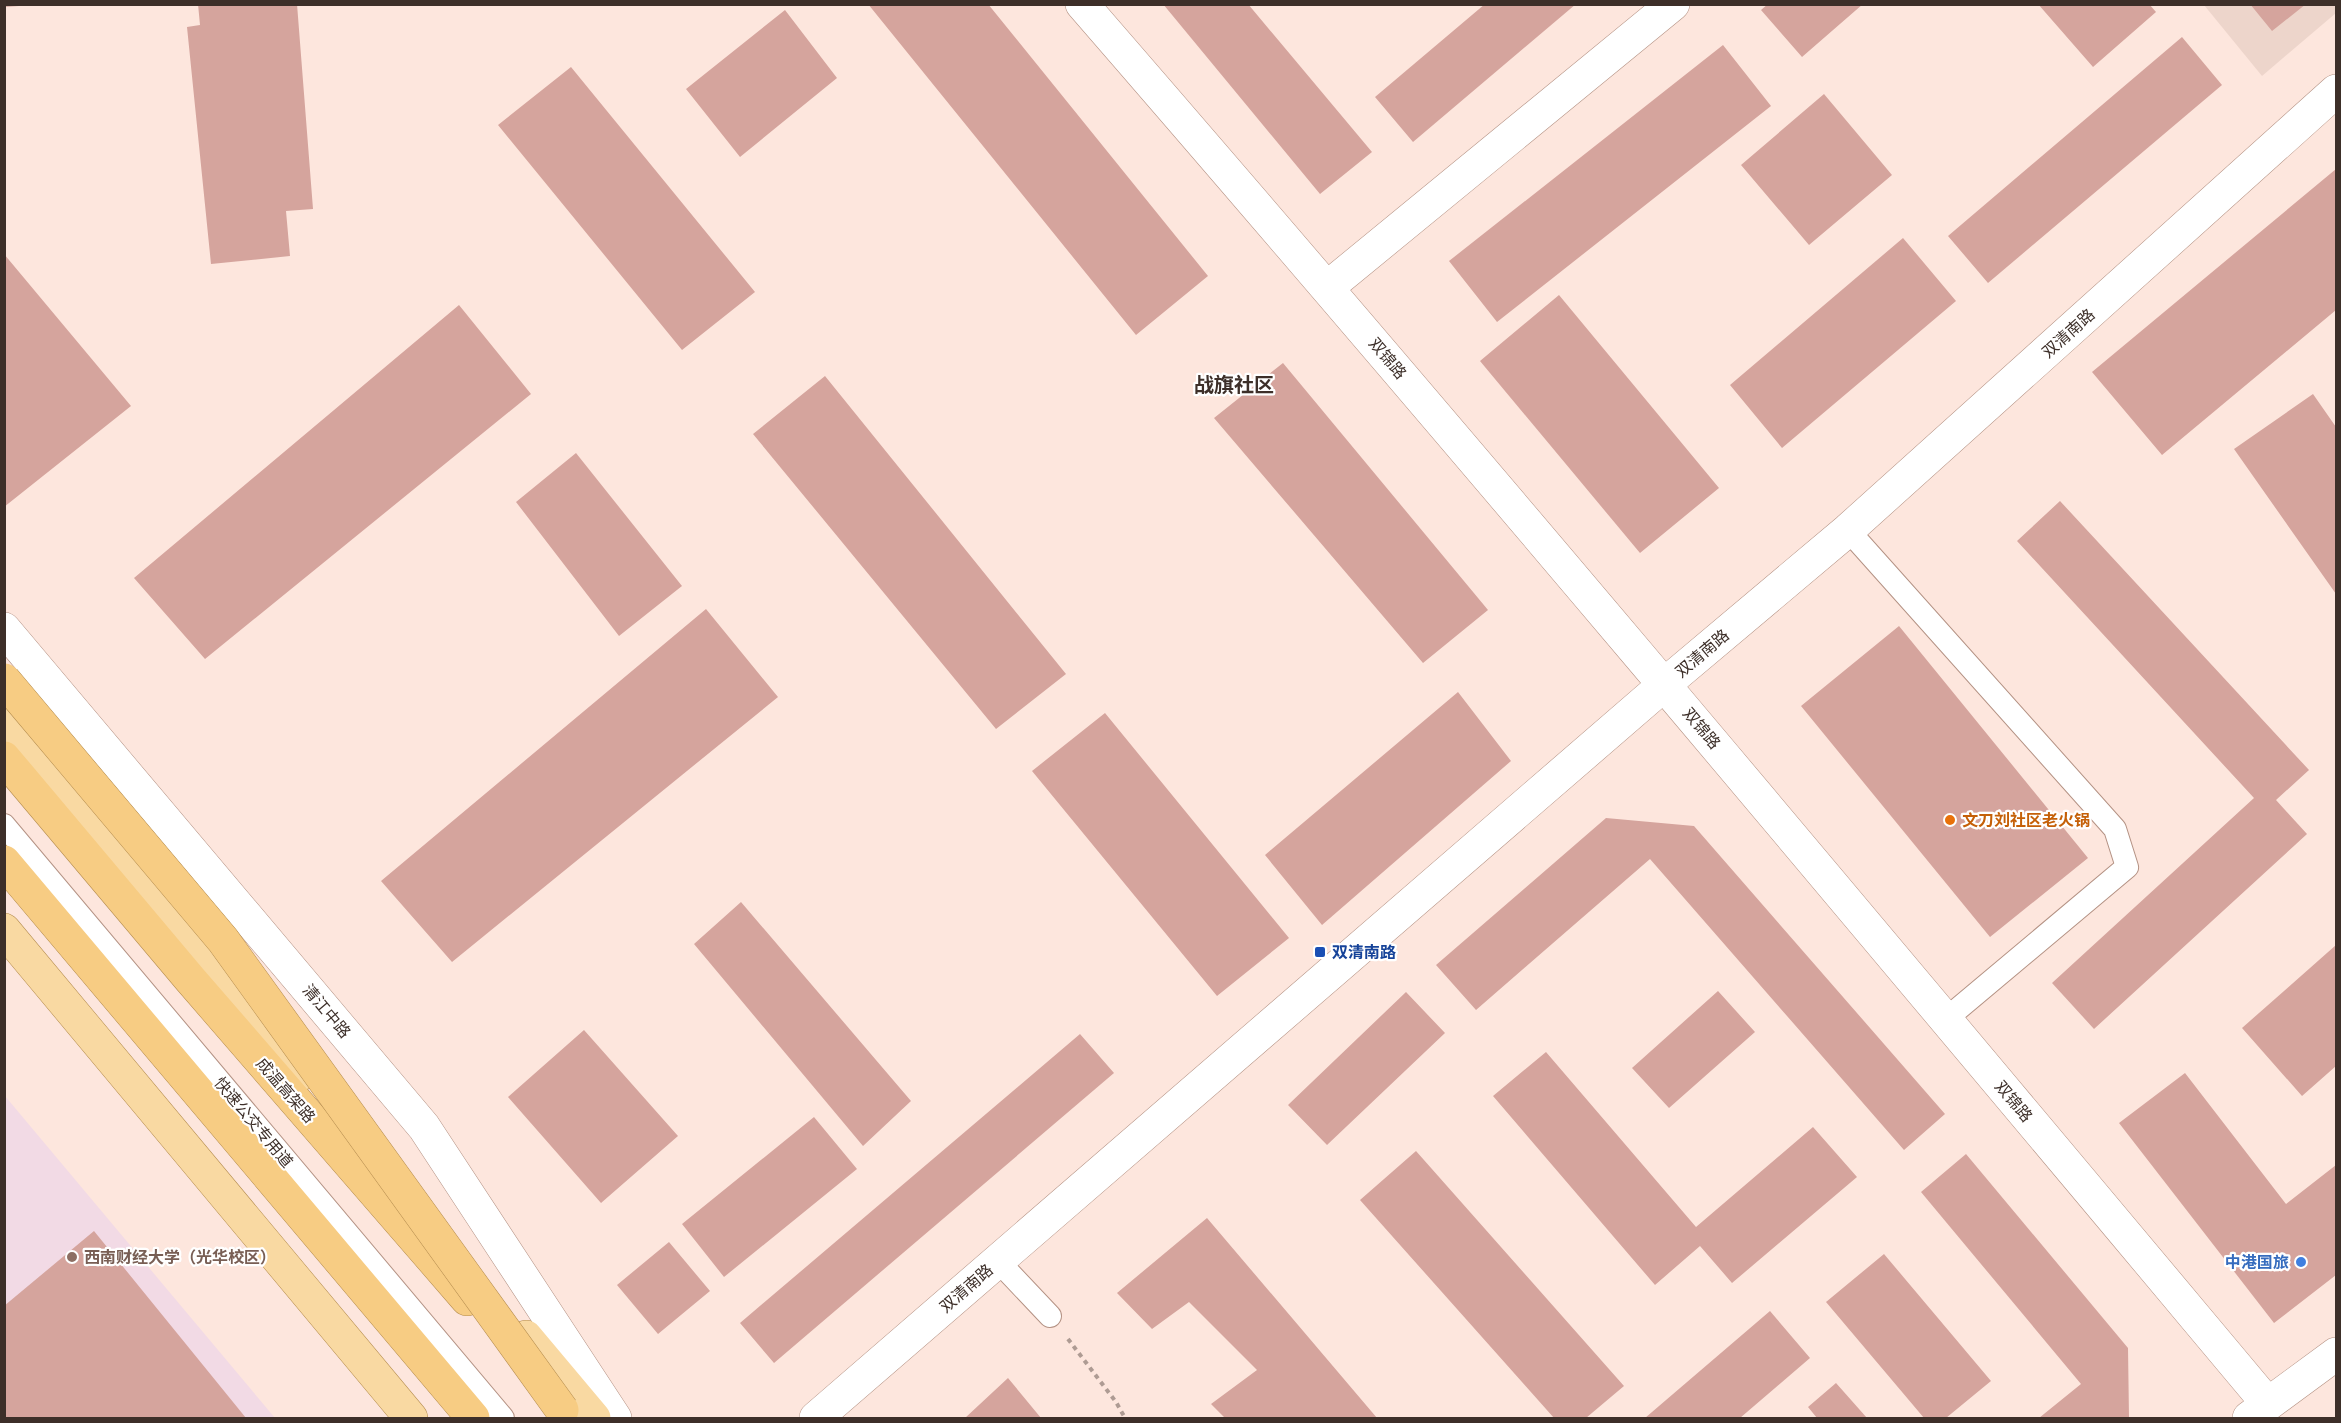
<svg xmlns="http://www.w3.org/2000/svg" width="2341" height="1423" viewBox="0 0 2341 1423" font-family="Jost,'Noto Sans SC',sans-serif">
	<rect width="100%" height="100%" fill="#fde6dd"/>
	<!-- commercial -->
	<path fill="#edd5cb" d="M2204 5H2336V13L2262 76Z"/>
	<!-- education -->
	<path fill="#f2dae5" d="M5 1096 275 1418H5Z"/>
	<!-- building -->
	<path fill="#d5a49d" d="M4 4H19V6L4 7Z
		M198 4H297L313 209 286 211 290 256 211 264 187 27 200 25Z
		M868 4H988L1208 276 1136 335Z
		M1163 4H1248L1372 152 1320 194Z
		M1485 4H1576L1413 142 1375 97Z
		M1768 4H1863L1802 57 1761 10Z
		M2038 4H2149L2156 12 2093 67Z
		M2250 4H2306L2272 31Z
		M785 10 837 78 740 157 686 89Z
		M2182 37 2222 85 1988 283 1948 236Z
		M1723 45 1771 106 1497 322 1449 261Z
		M571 67 755 292 682 350 498 125Z
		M1824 94 1892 175 1809 245 1741 165Z
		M2336 169V310L2162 455 2092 372Z
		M1903 238 1956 301 1782 448 1730 385Z
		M4 254 131 406 4 507Z
		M1559 295 1719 488 1640 553 1480 361Z
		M459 305 531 394 205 659 134 578Z
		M1283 363 1488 610 1423 663 1214 418Z
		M825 376 1066 674 996 729 753 434Z
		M2313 394 2336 427V594L2234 449Z
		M576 453 682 586 619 636 516 502Z
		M2060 501 2309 770 2276 800 2307 834 2094 1029 2052 983 2254 798 2017 541Z
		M706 609 778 697 452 962 381 881Z
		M1899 626 2088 858 1990 937 1801 706Z
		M1458 692 1511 761 1322 925 1265 855Z
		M1105 713 1289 938 1217 996 1032 771Z
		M1606 818 1694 826 1945 1114 1904 1150 1650 859 1476 1010 1436 965Z
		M741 902 911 1101 863 1146 694 944Z
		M2336 945V1066L2302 1096 2242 1028Z
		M1718 991 1755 1032 1669 1108 1632 1068Z
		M1406 992 1445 1033 1327 1145 1288 1105Z
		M584 1030 678 1136 601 1203 508 1097Z
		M1080 1034 1114 1073 774 1363 740 1323Z
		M1546 1052 1696 1227 1813 1127 1857 1177 1732 1283 1700 1246 1655 1285 1493 1096Z
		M2185 1073 2286 1204 2336 1165V1275L2274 1323 2119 1123Z
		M814 1117 857 1169 724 1277 682 1224Z
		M1416 1151 1624 1386 1586 1418H1554L1360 1200Z
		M1966 1154 2128 1348 2129 1418H2039L2081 1384 1921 1192Z
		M1207 1218 1377 1418H1225L1211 1404 1257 1370 1189 1302 1152 1329 1117 1293Z
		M94 1231 246 1418H4V1306Z
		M669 1242 710 1291 658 1334 617 1285Z
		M1884 1254 1991 1381 1946 1418H1924L1826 1302Z
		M1770 1311 1810 1358 1740 1418H1645Z
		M1008 1378 1041 1418H965Z
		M1836 1383 1867 1418H1817L1808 1407Z"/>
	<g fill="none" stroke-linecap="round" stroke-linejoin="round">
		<defs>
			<path id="service" d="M1848 530 2115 829 2127 867 1946 1019
				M4 825 503 1418
				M998 1261 1050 1316"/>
			<path id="minor" d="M1082 4C1483 466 1875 935 2268 1404
				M1328 287 1673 4
				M2249 1418 2336 1354"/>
			<path id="tertiary" d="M4 629 424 1127 615 1418
				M816 1418 1665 684 1848 530 2336 91"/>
			<path id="primary" d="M4 720 303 1073
				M4 930 411 1418
				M526 1337 594 1418"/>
			<path id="trunk" d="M4 758 190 979 467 1299
				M4 862 473 1418"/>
		</defs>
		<!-- service casing -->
		<use href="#service" stroke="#b49284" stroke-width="24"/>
		<!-- minor casing -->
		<use href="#minor" stroke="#b49284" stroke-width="34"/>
		<!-- tertiary casing -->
		<use href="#tertiary" stroke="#b49284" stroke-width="34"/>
		<!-- primary casing -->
		<use href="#primary" stroke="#b58d4f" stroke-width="34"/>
		<!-- trunk casing -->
		<use href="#trunk" stroke="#b58d4f" stroke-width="34"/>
		<!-- path -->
		<path stroke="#ae9b93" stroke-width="4" stroke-dasharray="4.5 4.5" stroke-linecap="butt" d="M1068 1339 1116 1402 1125 1418"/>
		<!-- service -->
		<use href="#service" stroke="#fff" stroke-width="22"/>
		<!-- minor -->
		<use href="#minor" stroke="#fff" stroke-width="33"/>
		<!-- tertiary -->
		<use href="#tertiary" stroke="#fff" stroke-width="33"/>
		<!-- primary -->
		<use href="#primary" stroke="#f9d9a2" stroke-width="33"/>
		<!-- trunk -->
		<use href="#trunk" stroke="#f7cc83" stroke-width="33"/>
		<defs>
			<path id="trunk-bridge" d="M4 680 223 940 562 1410"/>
		</defs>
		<!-- trunk-bridge casing -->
		<use href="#trunk-bridge" stroke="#b58d4f" stroke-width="34" stroke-linecap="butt"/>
		<!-- trunk-bridge -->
		<use href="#trunk-bridge" stroke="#f7cc83" stroke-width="33"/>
	</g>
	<!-- markers -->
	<circle fill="#e8710a" stroke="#fff" stroke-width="2" cx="1950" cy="820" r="6"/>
	<rect fill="#1a4fb4" stroke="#fff" stroke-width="2" x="1314" y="946" width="12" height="12" rx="3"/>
	<circle fill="#8d6e63" stroke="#fff" stroke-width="2" cx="72" cy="1257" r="6"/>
	<circle fill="#3f7fe0" stroke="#fff" stroke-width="2" cx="2301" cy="1262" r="6"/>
	<g text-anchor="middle" stroke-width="4.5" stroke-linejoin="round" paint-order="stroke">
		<!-- street labels -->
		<g font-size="16" fill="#3d2f29" stroke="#fff">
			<text transform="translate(2068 333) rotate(-42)" y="6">双清南路</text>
			<text transform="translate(1388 358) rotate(50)" y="6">双锦路</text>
			<text transform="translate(1702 653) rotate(-40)" y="6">双清南路</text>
			<text transform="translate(1702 728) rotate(50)" y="6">双锦路</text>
			<text transform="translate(327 1011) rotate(50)" y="6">清江中路</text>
			<text transform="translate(286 1090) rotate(49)" y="6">成温高架路</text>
			<text transform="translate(2014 1101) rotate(50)" y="6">双锦路</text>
			<text transform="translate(254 1122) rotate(50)" y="6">快速公交专用道</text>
			<text transform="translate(966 1288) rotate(-41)" y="6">双清南路</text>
		</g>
		<!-- food labels -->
		<g font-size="16" font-weight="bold" fill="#c56008" stroke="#fff" text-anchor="start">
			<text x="1962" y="826">文刀刘社区老火锅</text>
		</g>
		<!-- transit labels -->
		<g font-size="16" font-weight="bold" fill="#164399" stroke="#fff" text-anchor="start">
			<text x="1332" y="958">双清南路</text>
		</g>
		<!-- education labels -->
		<g font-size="16" font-weight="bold" fill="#785e54" stroke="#fff" text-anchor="start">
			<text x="84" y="1263">西南财经大学（光华校区）</text>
		</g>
		<!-- shop labels -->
		<g font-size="16" font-weight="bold" fill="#366cbe" stroke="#fff" text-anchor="end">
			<text x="2289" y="1268">中港国旅</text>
		</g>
		<!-- quarter labels -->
		<g font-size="20" font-weight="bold" fill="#3d2f29" stroke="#fff">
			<text x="1234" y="392">战旗社区</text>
		</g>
	</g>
	<!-- border -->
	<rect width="2341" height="1423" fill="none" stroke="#3d2f29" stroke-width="12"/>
</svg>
